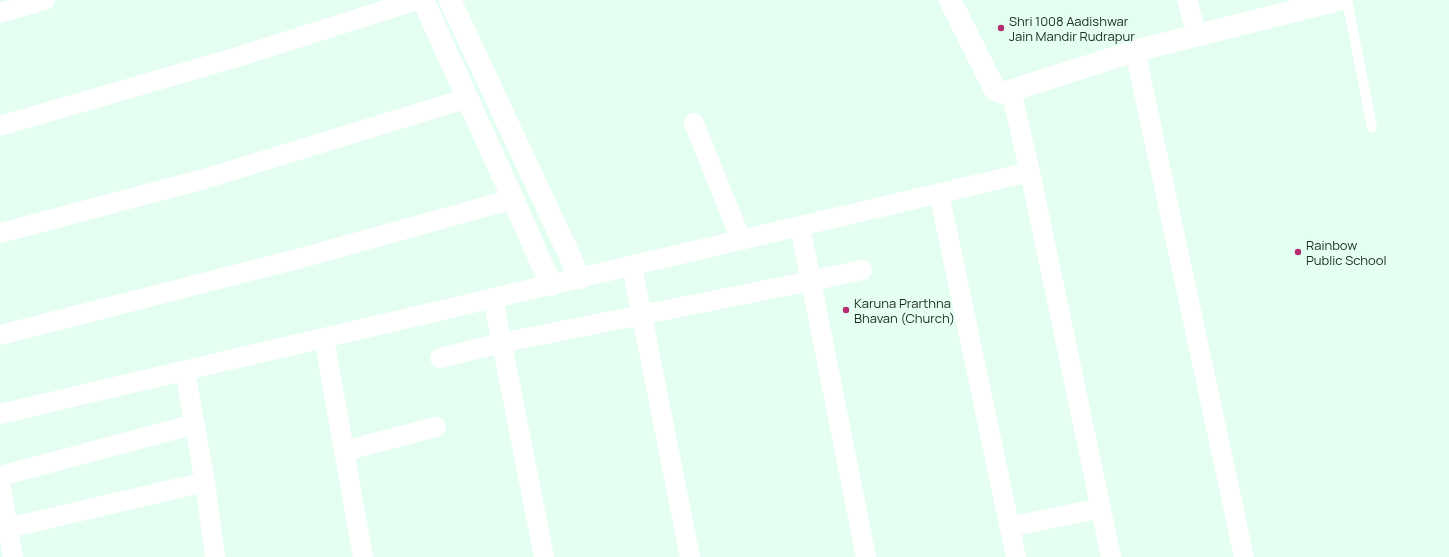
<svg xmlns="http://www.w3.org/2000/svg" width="1449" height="557" viewBox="0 0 1449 557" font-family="Manrope,sans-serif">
	<rect width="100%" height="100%" fill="#e4fef1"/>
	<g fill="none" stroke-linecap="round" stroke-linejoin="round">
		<!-- service -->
		<path stroke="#fff" stroke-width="10" d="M1347 0 1372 127"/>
		<!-- minor -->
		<path stroke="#fff" stroke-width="20" d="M1187 0 1197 35
			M0 13 45 0
			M1135 51 1244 557
			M1011 91 1030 172 1111 557
			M694 123 741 240
			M0 126 241 56 417 0
			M939 193 1016 557
			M800 226 866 557
			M0 233 204 179 468 98
			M632 266 690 557
			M493 298 544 557
			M0 335 305 257 513 199
			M324 338 363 557
			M440 358 501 343 811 281 862 270
			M185 371 205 482 215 557
			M0 414 1030 172
			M344 451 436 427
			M0 476 195 424
			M0 483 13 557
			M1009 527 1101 508
			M8 528 205 482"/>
		<!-- tertiary -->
		<path stroke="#fff" stroke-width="22" d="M423 0 513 199 551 285
			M450 0 580 278
			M950 0 995 90 1003 93 1135 51 1338 0"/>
	</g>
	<!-- markers -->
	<g fill="#b42d70" stroke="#e4fef1" stroke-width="1.5">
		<circle cx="1001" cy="28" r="4"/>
		<circle cx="1298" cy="252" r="4"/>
		<circle cx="846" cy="310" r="4"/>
	</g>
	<g text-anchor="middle" stroke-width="3.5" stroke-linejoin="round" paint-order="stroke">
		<!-- poi labels -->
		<g font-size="13" fill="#1e2a24" stroke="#e4fef1" text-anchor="start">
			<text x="1009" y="26">Shri 1008 Aadishwar<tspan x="1009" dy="15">Jain Mandir Rudrapur</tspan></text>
			<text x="1306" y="250">Rainbow<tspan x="1306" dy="15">Public School</tspan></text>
			<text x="854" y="308">Karuna Prarthna<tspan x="854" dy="15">Bhavan (Church)</tspan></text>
		</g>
	</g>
</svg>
